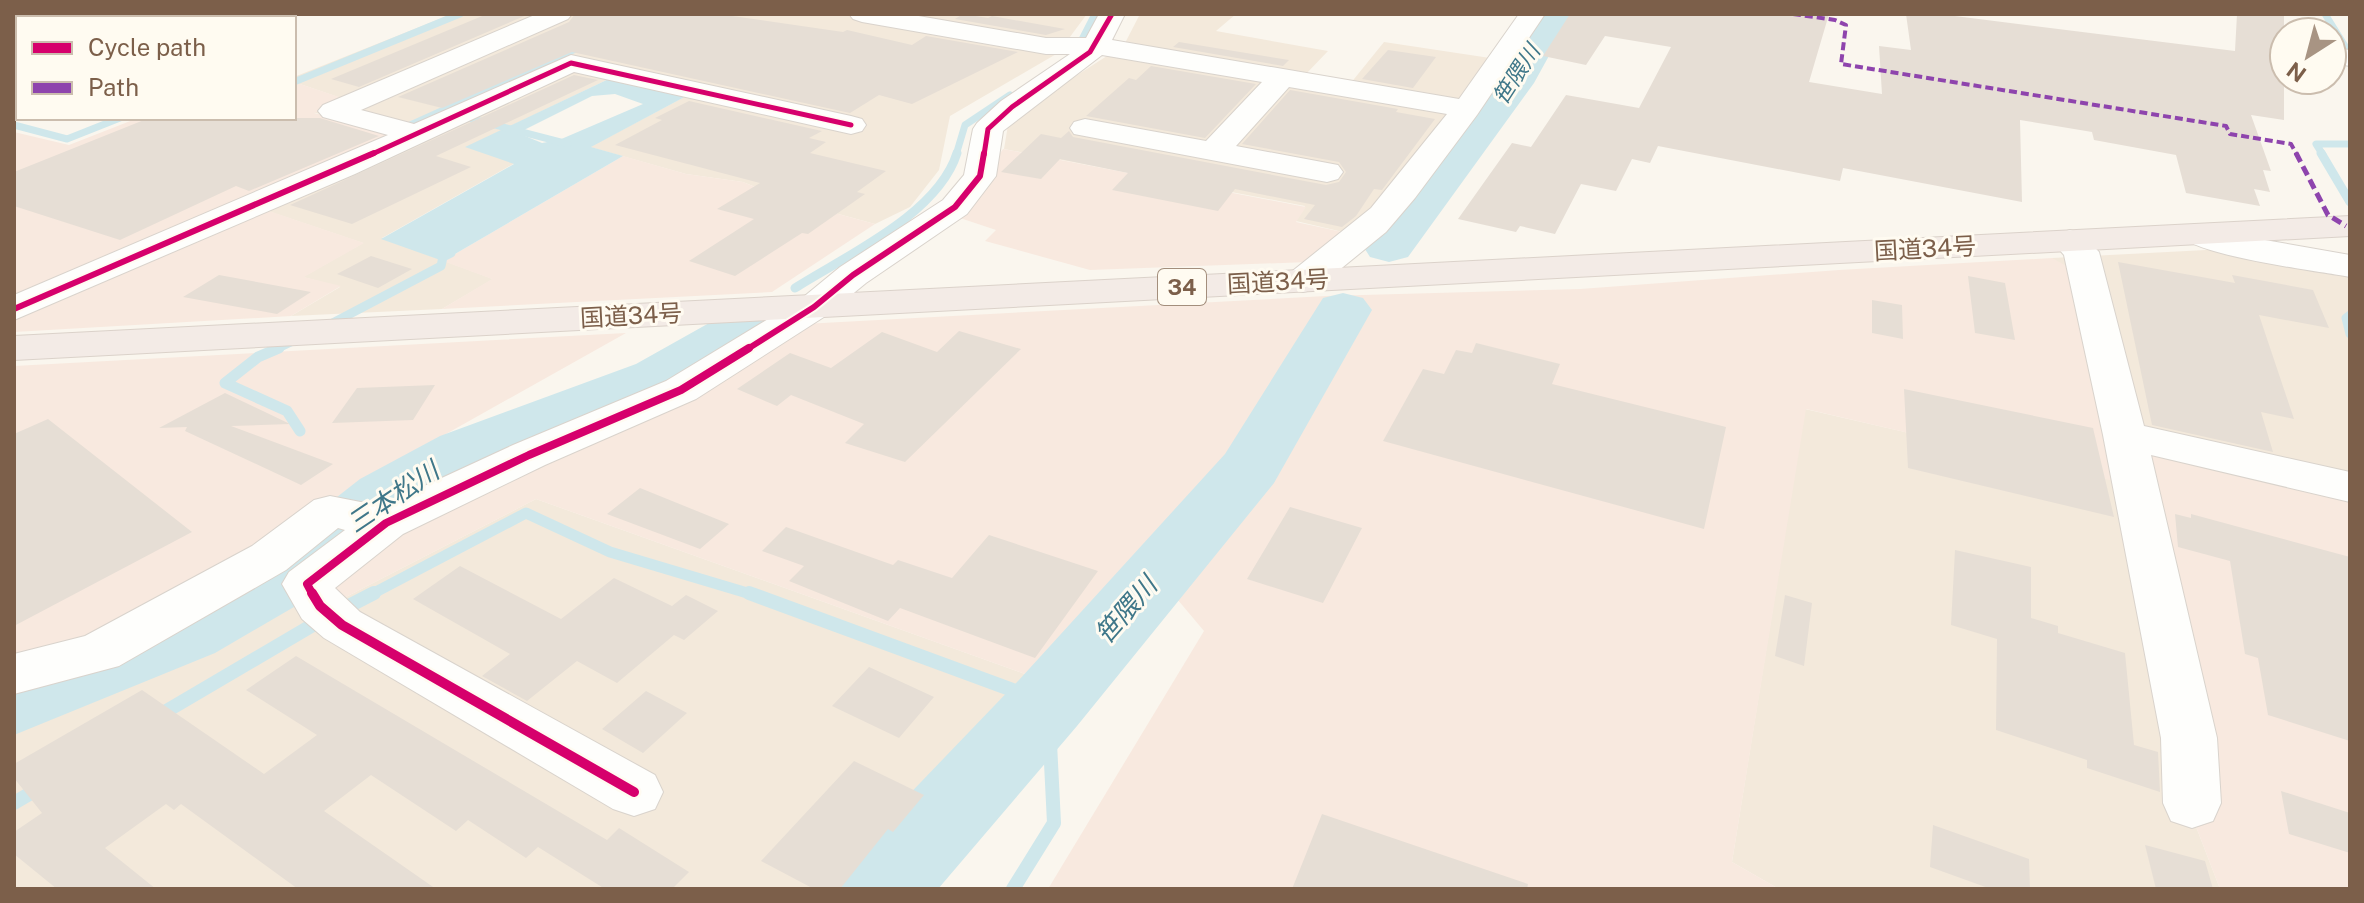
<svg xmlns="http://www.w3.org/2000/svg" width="2364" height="903" viewBox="0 0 2364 903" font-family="'Public Sans','Noto Sans JP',sans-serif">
	<rect width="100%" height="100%" fill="#faf6ee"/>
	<!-- residential -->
	<path fill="#f3e9db" d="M452 14H1087L1058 53 950 116 939 170 910 207 875 224 787 200 743 182 686 174 590 147 690 94 615 76 467 147 515 163 382 238 493 279 442 309 291 316 340 287 303 277 363 243 262 209 416 137 312 112 344 99 294 82V77Z
		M1140 14H1236L1216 31 1328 51 1305 75 1350 84 1384 42 1490 58 1376 215 1347 233 1296 221 1305 206 1004 149 1009 119 1124 45Z
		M2225 249 2350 271V499L2109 442 2052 258Z
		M1805 409 2118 481 2195 824 2220 889H1779L1732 862Z
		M536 499 1039 679 860 889H14V674L269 558 309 616Z"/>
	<!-- commercial -->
	<path fill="#f8e9df" d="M294 82 345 99 314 113 418 138 263 209 364 243 304 277 341 286 291 316 14 332V132L69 145 138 118H294Z
		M1003 149 1306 207 1296 222 1347 233 1308 262 1090 270 985 241 996 230 957 217Z
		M623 156 686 174 743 182 787 200 875 224 772 292 442 309 492 279 443 261Z
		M2052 258 2072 269 2109 442 2350 499V889H2220L2195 824 2118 482 1806 409 1732 862 1779 889H1048L1204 631 1151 568 1039 679 536 499 309 616 269 558 14 674V366L626 333 389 466 330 511 386 523 785 325 1326 296 1580 289 1839 270Z"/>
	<!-- water -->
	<path fill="#cfe7eb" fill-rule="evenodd" d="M648 14H660L420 124H404Z
		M615 76 692 93 591 147 623 156 443 261 381 239 514 164 465 147ZM615 94 643 104 559 140 542 143 518 133 592 96Z"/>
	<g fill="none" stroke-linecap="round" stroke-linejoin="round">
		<!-- stream-far3 -->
		<path stroke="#cfe7eb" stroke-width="7" d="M2325 14 2350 54
			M14 22 18 23
			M1077 49 1095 14
			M294 82 460 14
			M472 119 568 144
			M14 125 67 139 120 118
			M956 155 965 125 1010 95
			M2323 155 2316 144H2350"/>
		<!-- stream-far2 -->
		<path stroke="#cfe7eb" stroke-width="9" d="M2321 153 2350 202
			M795 288C847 255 938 214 957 153
			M2350 315 2346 318 2350 334
			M327 326 441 266 443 257 451 253
			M274 350 297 339"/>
		<!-- stream-far1 -->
		<path stroke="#cfe7eb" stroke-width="11" d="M279 348 258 357 225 383 287 411 300 431
			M370 595 526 513 610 552 754 595"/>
		<!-- stream -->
		<path stroke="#cfe7eb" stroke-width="14" d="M749 593 1048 703 1054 823 1013 889
			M341 610 374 593
			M158 716 323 619
			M14 803 41 787"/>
		<!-- river -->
		<path fill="#cfe7eb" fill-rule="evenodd" d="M1534 14H1572L1534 83 1408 257 1389 262 1370 257 1363 246 1495 78Z
			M1343 293 1363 298 1372 310 1274 483 1077 726 938 889H833L847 859 1019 680 1225 454 1323 298Z
			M739 313 760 318 768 330 760 342 680 390 486 466 408 511 306 600 215 653 14 735V669L161 613 254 562 360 479 440 436 636 364 718 318Z"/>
	</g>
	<!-- building -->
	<path fill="#e6ded5" d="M487 14H529L359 87 331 79Z
		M575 14H718L843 32 847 30 912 45 926 36 1018 52 912 104 879 95 850 113 572 52 442 108 398 97 569 22Z
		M963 14 988 18 992 16 1065 29 1046 35 955 19Z
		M1570 14H1829L1809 82 1882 94 1879 46 1911 50 1906 14H1939L2235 51 2237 14H2284V120L2251 115 2271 171 2263 170 2270 192 2254 189 2260 206 2186 193 2176 155 2094 140 2092 132 2020 120 2022 202 1843 168 1840 181 1658 146 1650 163 1632 159 1616 191 1581 184 1555 234 1520 226 1516 232 1458 219 1512 143 1531 147 1566 95 1639 108 1671 47 1605 36 1586 65 1543 56Z
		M1179 42 1289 60 1283 66 1173 47Z
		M1388 50 1436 57 1413 88 1362 79Z
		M1151 66 1256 84 1205 138 1086 116 1129 78 1136 80Z
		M574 75 598 80 436 156 471 167 352 224 290 205Z
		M1290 90 1398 109 1396 112 1435 119 1382 190 1374 189 1356 216 1342 227 1304 219 1315 205 1235 189 1218 211 1112 190 1128 173 1060 159 1041 179 1001 172 1041 134 1061 138 1069 131 1073 137 1326 185 1339 182 1346 172 1339 162 1242 144Z
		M689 101 822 131 809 138 826 142 810 153 886 171 857 192 865 194 808 234 802 233 735 276 689 261 754 219 717 209 760 183 615 145 662 120 655 118Z
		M149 118H320L379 136 249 191 236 186 120 240 14 206V172Z
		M371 256 412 269 378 288 337 274Z
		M2118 262 2235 283 2232 275 2313 290 2329 328 2259 315 2294 419 2261 412 2273 452 2152 425Z
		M219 275 311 292 277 314 183 297Z
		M1968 276 2005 283 2015 340 1975 333Z
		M1872 300 1902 305 1903 339 1872 333Z
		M959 331 1021 349 905 462 845 443 864 424 791 395 777 406 737 389 790 353 831 368 882 332 937 352Z
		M1476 343 1560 364 1552 384 1726 427 1704 529 1383 441 1423 369 1444 374 1456 350 1472 353Z
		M435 385 413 420 332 423 357 388Z
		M1904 389 2093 428 2114 517 1908 468Z
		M225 393 290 424 231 426 333 464 301 485 185 431 187 427 159 428Z
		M48 419 192 532 14 626V434Z
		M640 488 729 524 700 549 607 514Z
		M1290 507 1362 528 1323 603 1247 579Z
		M2175 514 2191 518V514L2350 557V741L2268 715 2258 658 2245 654 2230 561 2178 547Z
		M786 527 893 565 898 560 952 578 989 535 1098 571 1035 658 900 608 888 621 789 581 804 566 762 551Z
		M1955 550 2031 567V618L2058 626V633L2125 653 2134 745 2158 752 2160 792 2087 768V760L1996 730 1997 639 1951 625Z
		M460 566 561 619 614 578 672 606 686 595 718 611 684 640 674 635 617 683 577 661 527 701 482 676 510 654 413 599Z
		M1785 595 1812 603 1804 666 1775 656Z
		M296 656 607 840 619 828 689 872 672 889H605L538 847 526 858 468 820 456 831 371 775 324 811 436 889H298L181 804 174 810 166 804 105 848 156 889H57L14 854V832L42 813 14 778V764L142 690 264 774 317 735 246 690Z
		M869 667 934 697 899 738 832 706Z
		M646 691 687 713 643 753 602 729Z
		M854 761 924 795 893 832 888 829 840 889H814L761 861Z
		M2281 791 2350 813V853L2289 834Z
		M1322 814 1528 884 1527 889H1292Z
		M1933 825 2029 859 2030 889H1991L1930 867Z
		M2145 845 2205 861 2213 889H2156Z"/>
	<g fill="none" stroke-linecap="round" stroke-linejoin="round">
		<defs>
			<path id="street" d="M537 14H572L568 19 361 110 414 124 571 55 851 116 862 119 866 125 862 131 851 134 574 72 355 174 14 320V295L388 135 323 117 318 111 323 105Z
				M849 14H907L1046 38H1086L1099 14H1125L1112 40 1459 99 1519 14H1545L1477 115 1415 198 1386 232 1316 289 1303 292 1290 289 1285 281 1290 273 1371 208 1447 114 1289 87 1236 146 1338 165 1343 172 1338 179 1327 182 1074 134 1070 128 1074 122 1085 119 1206 141 1262 82 1102 55 1003 131 996 176 967 214 866 283 827 315 696 399 545 465 403 534 335 588 360 612 655 775 663 792 655 809 634 816 613 809 324 638 302 619 282 584 289 572 345 530 338 528 286 570 119 666 14 694V654L85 636 252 546 314 500 330 496 381 506 513 445 666 381 801 299 840 267 943 200 964 175 973 129 977 123 1001 101 1070 54H1046L862 22 853 19Z
				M2341 49 2350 50V66L2332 63V51Z
				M2196 224 2236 235 2350 255V277C2318 271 2194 256 2179 234L2184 227Z
				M2070 230 2082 234 2099 252 2144 426 2350 472V502L2151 455 2217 738 2221 803 2213 821 2192 828 2171 821 2163 803 2161 738 2103 435 2064 255 2052 241 2058 234Z"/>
			<path id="highway" d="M2350 216V236L14 360V336Z"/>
		</defs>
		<!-- street casing -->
		<use href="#street" stroke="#d9d3cc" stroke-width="2"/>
		<!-- highway casing -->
		<use href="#highway" stroke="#dbd2ca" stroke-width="2"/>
		<!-- street -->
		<use href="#street" fill="#fefefc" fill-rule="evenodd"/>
		<!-- highway -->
		<use href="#highway" fill="#f3ebe6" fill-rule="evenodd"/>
		<!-- quiet-far1 -->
		<path stroke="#8e44ad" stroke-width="4" stroke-dasharray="8 4" stroke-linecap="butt" d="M1793 14 1835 20 1846 25 1841 64 2226 126 2230 134 2291 144 2297 155"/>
		<!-- quiet -->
		<path stroke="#8e44ad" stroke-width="5" stroke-dasharray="10 5" stroke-linecap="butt" d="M2296 153 2328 215 2346 226"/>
		<defs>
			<path id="cycleway-far3" d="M370 155 571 63 851 125
				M984 155 988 129 1012 107 1090 52 1112 14"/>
			<path id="cycleway-far2" d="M14 309 374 153
				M746 350 814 307 853 275 955 207 980 176 984 153"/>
			<path id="cycleway-far1" d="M313 595 307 584 386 523 529 455 681 390 749 348"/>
			<path id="cycleway" d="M312 593 320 606 342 625 634 792"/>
		</defs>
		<!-- cycleway-far3 casing -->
		<use href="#cycleway-far3" stroke="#fffbf1" stroke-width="8"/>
		<!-- cycleway-far2 casing -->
		<use href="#cycleway-far2" stroke="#fffbf1" stroke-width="10"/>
		<!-- cycleway-far1 casing -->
		<use href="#cycleway-far1" stroke="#fffbf1" stroke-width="13"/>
		<!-- cycleway casing -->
		<use href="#cycleway" stroke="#fffbf1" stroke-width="15"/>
		<!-- cycleway-far3 -->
		<use href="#cycleway-far3" stroke="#d6006c" stroke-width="5"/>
		<!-- cycleway-far2 -->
		<use href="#cycleway-far2" stroke="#d6006c" stroke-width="6"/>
		<!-- cycleway-far1 -->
		<use href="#cycleway-far1" stroke="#d6006c" stroke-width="8"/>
		<!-- cycleway -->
		<use href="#cycleway" stroke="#d6006c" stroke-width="10"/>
	</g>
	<g text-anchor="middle" stroke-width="6" stroke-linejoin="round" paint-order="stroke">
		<!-- far-water labels -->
		<g font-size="22" font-style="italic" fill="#3f7789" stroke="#fffbf1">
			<text transform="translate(1516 74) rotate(-57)" y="8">笹隈川</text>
		</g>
		<!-- shield labels -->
		<rect fill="#fffbf1" stroke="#a38e7c" stroke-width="2" x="1158" y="269" width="48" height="36" rx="6"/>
		<g font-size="22" font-weight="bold" fill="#7c5f4a">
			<text x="1182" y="295">34</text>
		</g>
		<!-- street labels -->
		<g font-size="24" fill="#7c5f4a" stroke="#fffbf1">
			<text transform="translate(1925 249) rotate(-3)" y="8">国道34号</text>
			<text transform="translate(1278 282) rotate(-3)" y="8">国道34号</text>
			<text transform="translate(631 316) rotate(-3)" y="8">国道34号</text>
		</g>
		<!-- water labels -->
		<g font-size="26" font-style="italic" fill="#3f7789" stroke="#fffbf1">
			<text transform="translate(393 497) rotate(-34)" y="9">三本松川</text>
			<text transform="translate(1126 610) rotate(-49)" y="9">笹隈川</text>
		</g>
	</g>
	<!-- border -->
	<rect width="2364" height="903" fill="none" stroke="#7c5f4a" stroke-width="32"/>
	<!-- legend -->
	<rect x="16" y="16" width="280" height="104" fill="#fffbf1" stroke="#cbbdae" stroke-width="2"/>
	<rect x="32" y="42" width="40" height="12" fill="#d6006c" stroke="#cbbdae" stroke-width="2"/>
	<text x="88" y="56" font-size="24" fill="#7c5f4a">Cycle path</text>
	<rect x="32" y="82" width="40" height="12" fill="#8e44ad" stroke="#cbbdae" stroke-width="2"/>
	<text x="88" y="96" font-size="24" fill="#7c5f4a">Path</text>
	<!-- north arrow -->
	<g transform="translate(2308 56) rotate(216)"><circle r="38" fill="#fffbf1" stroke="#cbbdae" stroke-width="2"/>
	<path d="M0-6L14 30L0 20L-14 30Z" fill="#a89483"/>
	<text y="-12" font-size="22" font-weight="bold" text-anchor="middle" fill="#7c5f4a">N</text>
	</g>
</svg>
